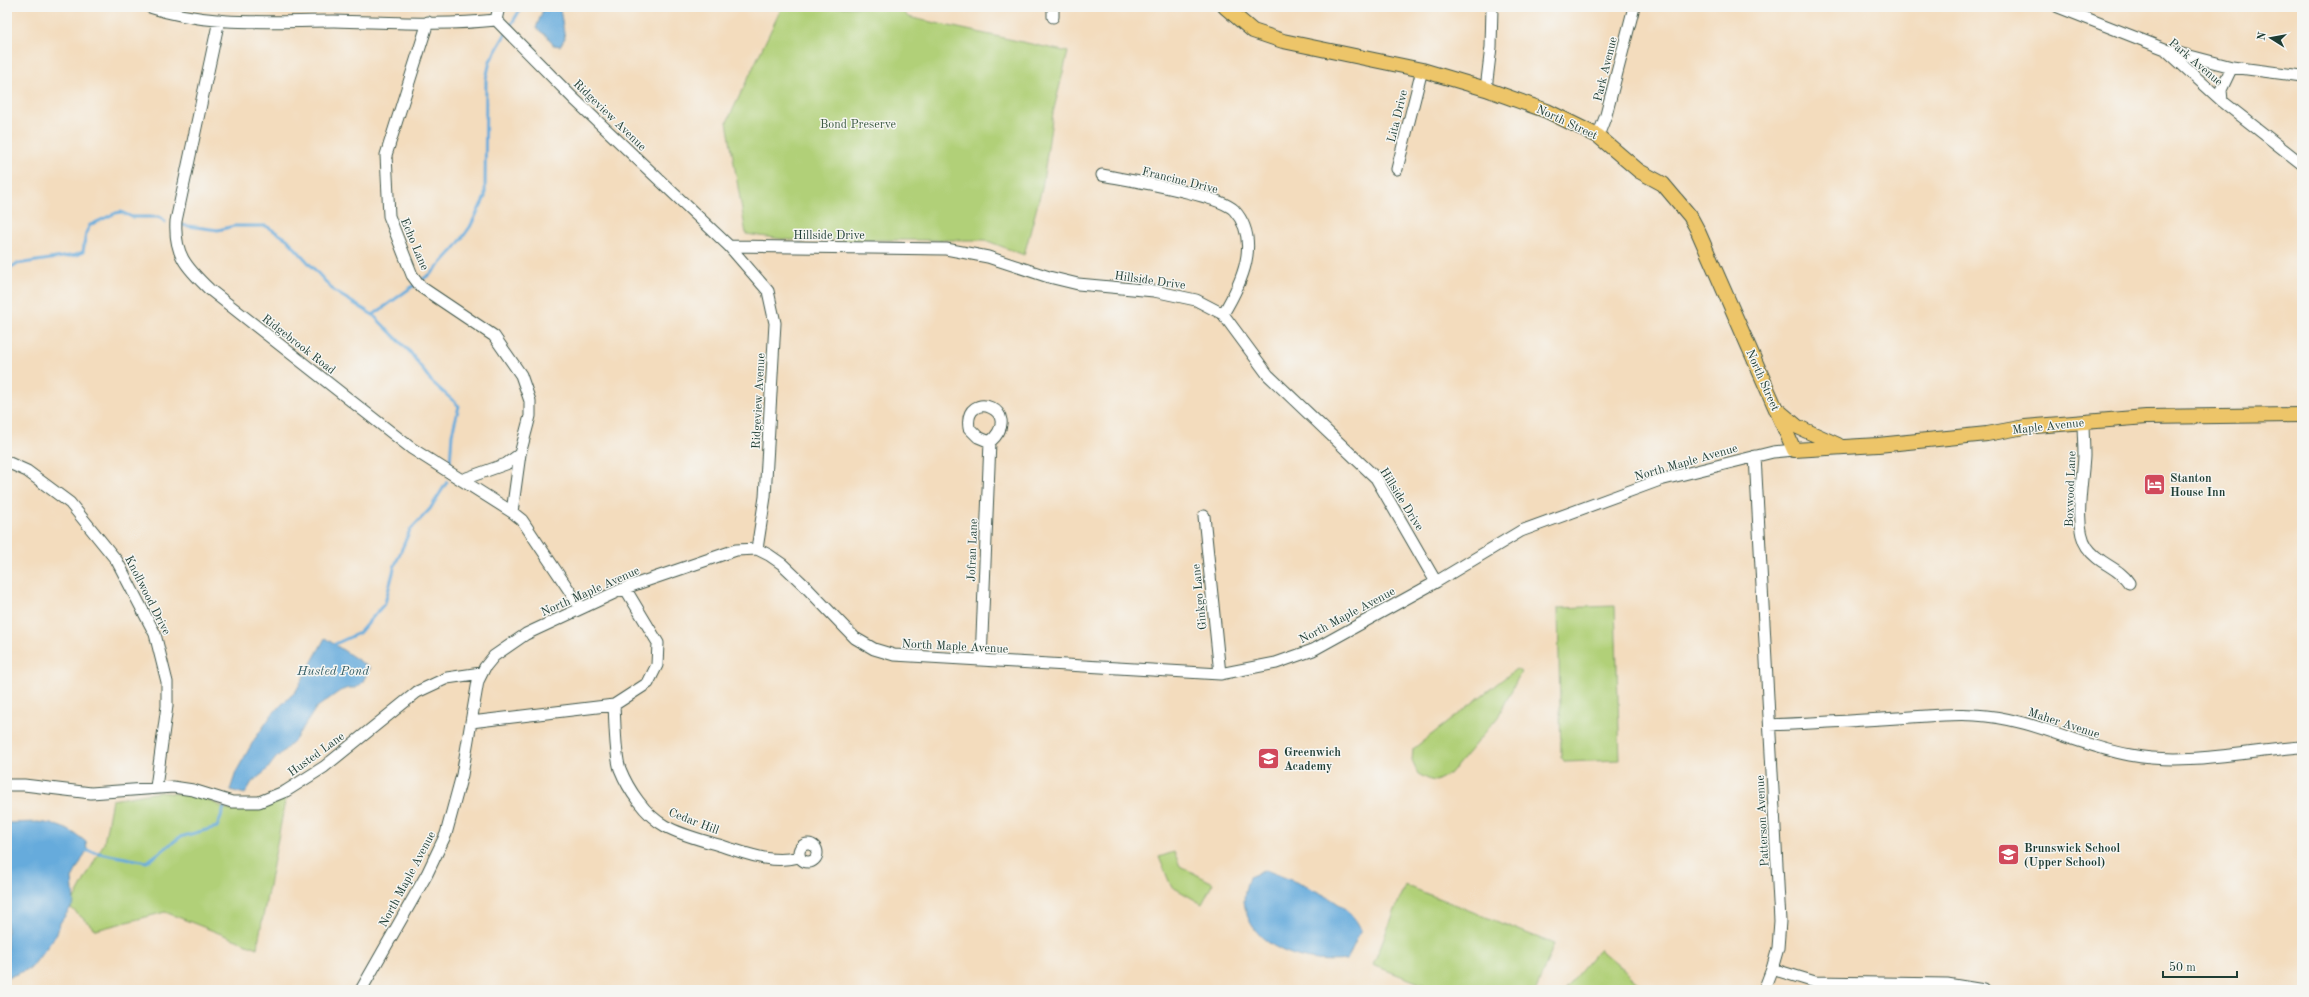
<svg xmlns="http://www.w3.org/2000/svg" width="2309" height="997" viewBox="0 0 2309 997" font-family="'Old Standard TT',serif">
	<rect width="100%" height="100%" fill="#f6f6f2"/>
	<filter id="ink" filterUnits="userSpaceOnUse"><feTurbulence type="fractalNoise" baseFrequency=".025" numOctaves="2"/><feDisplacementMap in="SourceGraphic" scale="8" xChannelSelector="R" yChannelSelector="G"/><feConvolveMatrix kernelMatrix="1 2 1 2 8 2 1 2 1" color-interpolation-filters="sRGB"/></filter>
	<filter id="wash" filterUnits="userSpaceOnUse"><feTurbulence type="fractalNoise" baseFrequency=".012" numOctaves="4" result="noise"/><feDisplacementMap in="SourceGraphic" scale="16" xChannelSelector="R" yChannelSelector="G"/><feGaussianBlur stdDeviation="0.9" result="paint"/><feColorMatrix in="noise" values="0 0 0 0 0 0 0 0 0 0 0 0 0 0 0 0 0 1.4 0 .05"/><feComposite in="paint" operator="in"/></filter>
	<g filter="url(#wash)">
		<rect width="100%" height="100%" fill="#f3dcbd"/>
		<!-- green -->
		<path fill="#b1d078" stroke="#688656" d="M782 7H900L908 17 1068 52 1053 113 1042 188 1024 255 985 240H789L746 234 727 122Z
			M1615 606 1620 760 1565 762 1561 757 1558 608Z
			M1516 669 1521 672 1498 717 1450 774 1436 781 1430 780 1418 774 1412 761 1413 749Z
			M158 792 200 796 229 810H244L286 797 257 948 165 912 96 930 70 907 104 843 112 800Z
			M1174 852 1180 866 1213 883 1202 904 1171 886 1159 857Z
			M1405 885 1554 944 1536 990H1437L1373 965Z
			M1599 949 1647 990H1564Z"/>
		<!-- water -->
		<path fill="#66abdc" stroke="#427488" d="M544 7H558L560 9 565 38 560 46 553 45 548 37 536 28Z
			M325 638 370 668 362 683 356 688H348L340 691 316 708 295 740 275 759 266 771 252 782 245 794 230 790 236 772 254 740 273 713 296 691Z
			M38 822C57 824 71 829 86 842L87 850 72 878 74 903 60 923 57 934 31 968 7 978V823Z
			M1266 870C1294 882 1350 899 1361 930L1347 960C1307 965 1248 949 1244 901 1244 893 1247 884 1249 877Z"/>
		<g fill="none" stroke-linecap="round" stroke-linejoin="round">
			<!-- stream -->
			<path stroke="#66abdc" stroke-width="3" d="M509 28 520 10 528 7
				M181 225 218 230 234 226H266L287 239 334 291 373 315 410 352 431 381 459 406 452 434 450 463
				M7 269 17 264 76 255 83 252 86 233 90 225 116 213 121 212 132 217H160L165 222
				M420 281 432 273 455 248 470 227 485 197 486 79 490 61 506 33
				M373 315 416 284
				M335 648V644L359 633 385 603 395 565 410 530 430 509 447 482
				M83 850 147 862 180 837 217 827 224 808"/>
		</g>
	</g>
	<g filter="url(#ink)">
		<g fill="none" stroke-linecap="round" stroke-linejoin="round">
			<defs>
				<path id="minor" d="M150 7C208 27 274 21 334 21 388 22 442 26 496 20L573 98 729 246 768 291 775 323 765 497 757 549
					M1053 7V17
					M2058 7 2165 49 2222 101 2302 164
					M219 20 176 221C174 254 186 267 209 289L411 448 512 512 522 520 581 608
					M496 20 499 7
					M428 22 386 155 389 216 412 275 421 287 494 336 521 375 530 401V416L520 454 512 512
					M2167 50 2232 67 2302 76
					M1486 89 1491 47 1492 7
					M2222 101 2221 90 2232 67
					M1598 136 1606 115 1634 7
					M1397 169 1422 70
					M1102 175C1128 180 1218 194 1234 210 1262 241 1241 284 1223 314
					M729 246 946 249 988 257 1049 277 1078 284 1154 291 1196 300 1223 314 1268 375 1376 478 1436 582
					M2083 422C2083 433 2084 444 2084 456 2083 481 2073 527 2087 547 2098 564 2119 567 2129 583
					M1755 456 1780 921 1778 948 1772 969 1815 982 1947 984 1984 990
					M7 462 27 471 70 503 117 561 155 634 167 682V706L156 787
					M461 480 506 464 520 454
					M1204 516 1220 674
					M981 660 990 442C1026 410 963 387 969 428L978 437 990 442
					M614 705C615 721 615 755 620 769 628 789 645 815 665 826 683 836 706 841 725 847 751 855 773 864 799 857
					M471 722 614 705 648 683 657 665 658 643 625 588
					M1770 725C1812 723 1854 721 1897 718 1923 717 1949 713 1975 715 2032 718 2076 745 2130 755 2187 766 2245 751 2302 747
					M7 785H24L91 793 173 787 193 790 232 802H259L286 791 324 767 417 692 447 678 481 673
					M799 853a9 9 0 1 1 18 0a9 9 0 1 1-18 0Z
					M361 990 427 874 446 834 462 775 478 681 485 667 494 656 526 634 625 588 736 550 757 549 769 555 782 564 804 585 855 638 874 649 894 655 1220 674 1276 663 1313 650 1436 582 1521 531 1660 480 1773 452 1794 450
					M1764 990 1772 969"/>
				<path id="major" d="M1225 7 1253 31 1283 41 1422 70 1486 89 1547 111 1598 136 1639 171 1663 184 1690 216 1697 229 1794 450 1878 445 1987 434 2025 427 2146 417 2302 415
					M1779 411 1798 427 1838 445"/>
			</defs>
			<!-- minor casing -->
			<use href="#minor" stroke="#3f5549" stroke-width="13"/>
			<!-- major casing -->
			<use href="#major" stroke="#3f5549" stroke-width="16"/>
			<!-- minor -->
			<use href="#minor" stroke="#fff" stroke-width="11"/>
			<!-- major -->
			<use href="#major" stroke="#edc569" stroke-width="14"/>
		</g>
	</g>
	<!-- icons -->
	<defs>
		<symbol id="hotel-square" viewBox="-11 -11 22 22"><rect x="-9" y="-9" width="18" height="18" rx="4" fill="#d1495b" stroke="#f6f6f2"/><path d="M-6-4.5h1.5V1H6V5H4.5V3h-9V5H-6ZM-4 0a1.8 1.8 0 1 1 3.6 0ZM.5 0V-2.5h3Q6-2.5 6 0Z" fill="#fff"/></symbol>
		<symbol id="school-square" viewBox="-11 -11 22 22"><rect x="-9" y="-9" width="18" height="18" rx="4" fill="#d1495b" stroke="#f6f6f2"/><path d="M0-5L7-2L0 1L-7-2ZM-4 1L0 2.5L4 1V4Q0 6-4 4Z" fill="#fff"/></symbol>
	</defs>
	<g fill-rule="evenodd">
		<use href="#hotel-square" x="2142" y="472" width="25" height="25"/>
		<use href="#school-square" x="1256" y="746" width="25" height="25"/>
		<use href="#school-square" x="1996" y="842" width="25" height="25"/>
	</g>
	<g text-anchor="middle" stroke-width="3" stroke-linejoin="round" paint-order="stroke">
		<!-- street labels -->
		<g font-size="12" fill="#1f3d34" stroke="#f6f6f2">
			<text transform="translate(2196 62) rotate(40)" y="4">Park Avenue</text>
			<text transform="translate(1605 69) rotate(-76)" y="4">Park Avenue</text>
			<text transform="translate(610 115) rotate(44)" y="4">Ridgeview Avenue</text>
			<text transform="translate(1397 116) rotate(-76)" y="4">Lita Drive</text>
			<text transform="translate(1567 122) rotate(25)" y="4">North Street</text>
			<text transform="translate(1180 180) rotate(14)" y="4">Francine Drive</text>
			<text x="829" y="239">Hillside Drive</text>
			<text transform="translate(415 244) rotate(67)" y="4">Echo Lane</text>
			<text transform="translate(1150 280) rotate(8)" y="4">Hillside Drive</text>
			<text transform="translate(299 344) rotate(38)" y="4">Ridgebrook Road</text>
			<text transform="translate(1763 380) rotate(66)" y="4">North Street</text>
			<text transform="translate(758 401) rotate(-87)" y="4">Ridgeview Avenue</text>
			<text transform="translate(2048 426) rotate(-6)" y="4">Maple Avenue</text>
			<text transform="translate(1686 462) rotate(-16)" y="4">North Maple Avenue</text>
			<text transform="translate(2070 489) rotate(-88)" y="4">Boxwood Lane</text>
			<text transform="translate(1402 499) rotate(58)" y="4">Hillside Drive</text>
			<text transform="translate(972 550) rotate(-88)" y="4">Jofran Lane</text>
			<text transform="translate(590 591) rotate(-24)" y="4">North Maple Avenue</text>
			<text transform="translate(148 595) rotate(63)" y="4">Knollwood Drive</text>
			<text transform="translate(1199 597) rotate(-96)" y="4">Ginkgo Lane</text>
			<text transform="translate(1347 615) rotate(-28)" y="4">North Maple Avenue</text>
			<text transform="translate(955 646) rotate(3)" y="4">North Maple Avenue</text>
			<text transform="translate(2064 723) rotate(18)" y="4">Maher Avenue</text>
			<text transform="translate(316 754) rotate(-36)" y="4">Husted Lane</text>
			<text transform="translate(694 821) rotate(21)" y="4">Cedar Hill</text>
			<text transform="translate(1762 821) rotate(-93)" y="4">Patterson Avenue</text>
			<text transform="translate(407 879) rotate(-62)" y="4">North Maple Avenue</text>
		</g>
		<!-- park labels -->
		<g font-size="12" fill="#3c5a42" stroke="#f6f6f2">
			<text x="858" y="128">Bond Preserve</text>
		</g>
		<!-- poi labels -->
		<g font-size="12" font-weight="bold" fill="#1f3d34" stroke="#f6f6f2" text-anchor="start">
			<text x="2170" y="482">Stanton<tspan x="2170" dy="14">House Inn</tspan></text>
			<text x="1284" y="756">Greenwich<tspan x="1284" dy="14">Academy</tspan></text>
			<text x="2024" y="852">Brunswick School<tspan x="2024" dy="14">(Upper School)</tspan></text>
		</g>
		<!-- water labels -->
		<g font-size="13" font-style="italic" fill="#345e66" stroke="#f6f6f2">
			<text x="333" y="675">Husted Pond</text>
		</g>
	</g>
	<!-- margin -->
	<rect width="2309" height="997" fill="none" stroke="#f6f6f2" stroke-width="24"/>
	<!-- north arrow -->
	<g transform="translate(2271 38) rotate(281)" stroke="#f6f6f2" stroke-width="3" paint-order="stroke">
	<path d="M0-3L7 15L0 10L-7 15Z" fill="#1f3d34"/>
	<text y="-6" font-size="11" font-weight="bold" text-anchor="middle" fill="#1f3d34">N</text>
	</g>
	<!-- scale -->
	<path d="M2163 971v6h74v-6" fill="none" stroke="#1f3d34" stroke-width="2"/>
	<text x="2169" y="971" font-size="12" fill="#1f3d34" stroke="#f6f6f2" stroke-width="3" paint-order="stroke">50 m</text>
</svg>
